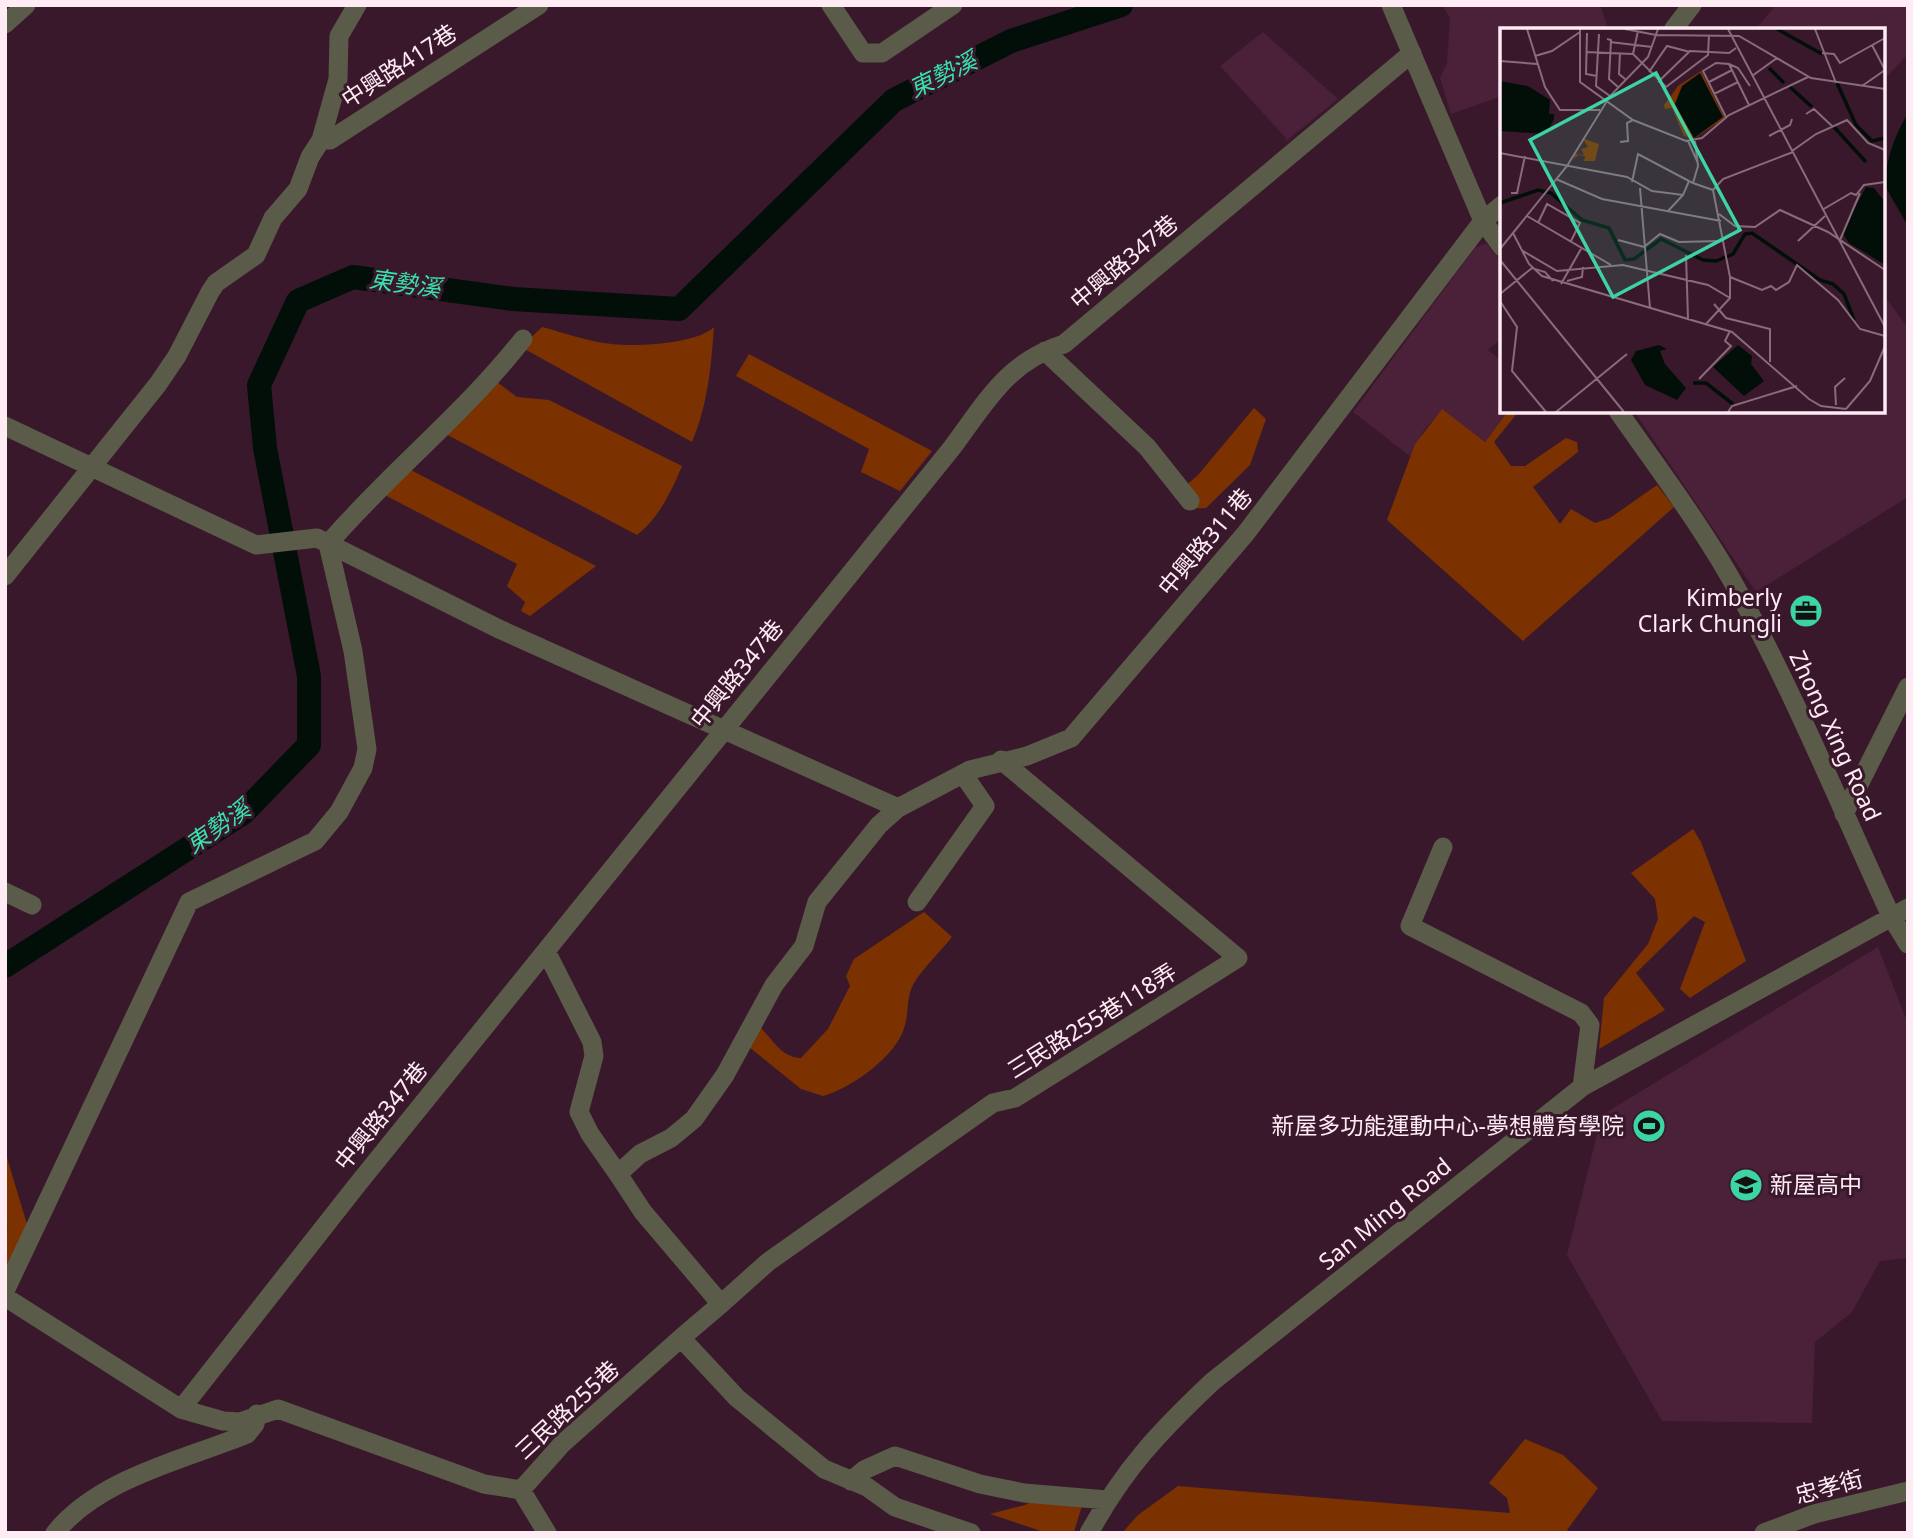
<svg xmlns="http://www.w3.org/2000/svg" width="1913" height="1538" viewBox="0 0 1913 1538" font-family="'Noto Sans','Noto Sans TC',sans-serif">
	<rect width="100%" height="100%" fill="#3a182b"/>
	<!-- built -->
	<path fill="#4a2138" d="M1442 5H1600L1609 30H1502V96L1451 114 1440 78 1447 63 1450 18Z
		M1776 5H1907L1908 54 1883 81V30H1755Z
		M1263 32 1338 99 1286 141 1285 137 1220 66Z
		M1486 243 1502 262V338L1488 350 1502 361V411H1508L1485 442 1442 410 1424 430 1410 456 1353 412 1475 248Z
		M1883 294 1908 328V497L1756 592 1634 411H1883Z
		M1878 947 1908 1024V1258L1880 1261 1852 1312 1815 1342 1812 1423 1662 1421 1567 1255 1602 1115Z"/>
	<!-- green -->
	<path fill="#7b3200" d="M542 327C565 333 589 342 612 344 636 347 697 344 714 327 711 367 708 404 692 442L521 347Z
		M749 354 932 451 900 491 861 472 869 449 736 376Z
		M497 382 517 397 549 400 682 466C671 492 659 518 637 535L440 431Z
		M1254 408 1266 419 1250 465 1206 508C1191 509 1183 508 1174 496L1198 475Z
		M1442 409 1485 442 1508 411H1519L1494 442 1511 466H1525L1566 438 1577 442 1578 452 1533 487 1560 524 1571 509 1595 523 1610 518 1657 485 1674 507 1523 641 1387 520 1415 444Z
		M403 466 596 566 530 616 521 611 525 602 507 586 517 564 377 491Z
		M1693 829 1701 842 1746 961 1690 998 1680 989 1705 922 1694 916 1636 973 1665 1010 1599 1049 1604 998 1648 944 1658 919 1655 899 1631 873Z
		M924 912 952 937C940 952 924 967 914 983 906 997 909 1011 905 1025 898 1055 852 1088 823 1096L801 1089 749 1047 761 1028C774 1041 781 1057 801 1058L828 1029 850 986 846 976 854 959Z
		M5 1151 29 1231 5 1272C5 1257 10 1220 5 1209Z
		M1525 1439 1563 1455 1598 1488 1567 1530 1570 1533H1122L1138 1515 1178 1486 1510 1513 1507 1498 1489 1483Z
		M1051 1491 1084 1499 1074 1532 1047 1533 990 1514 1025 1505Z"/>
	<!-- water -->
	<path fill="#020f09" d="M1908 113V226L1886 188C1884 162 1895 135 1908 113Z"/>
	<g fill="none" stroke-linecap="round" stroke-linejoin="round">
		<!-- river -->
		<path stroke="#020f09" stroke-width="24" d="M5 966 243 813 309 745V676L265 448 259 385 298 301 353 277 513 299 679 309 894 100 1011 41 1121 5"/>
		<!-- minor -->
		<path stroke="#5b5b4a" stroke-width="19" d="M831 5 863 53H882L953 5
			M1391 5 1483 221 1502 247
			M5 24 26 5
			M1673 30 1692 5
			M321 140H330L539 5
			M1045 351 1147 447 1190 501
			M1618 411C1660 471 1704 529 1739 593 1796 697 1841 808 1891 916L1908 944
			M5 426 256 545 317 538 499 629 898 808
			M5 576 158 384 177 356 210 292 216 283 256 255 273 218 298 189 310 157 321 140 338 79 339 36 357 5
			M1844 814 1908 687
			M1443 847 1410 926 1581 1013 1590 1025 1582 1087
			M5 892 32 905
			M917 902 985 806 963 774
			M546 951 592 1042 594 1056 579 1112 590 1134 618 1174
			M5 1291 189 902 315 841 339 812 363 768 367 749 353 651 328 544C389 473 465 413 523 339
			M5 1297 181 1409 223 1421 240 1422 278 1409 484 1484 521 1490 562 1444 681 1338 737 1398 824 1469 867 1487 895 1507 971 1533
			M721 1304 768 1262 993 1103 1015 1098 1238 958 1001 760
			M681 1338 721 1304 643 1212 618 1174 640 1154 671 1138 694 1119 725 1075 774 985 804 946 817 902 879 825 898 808 970 770 1027 756 1071 738 1246 533 1483 221 1502 205
			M181 1409 357 1185 951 449C986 403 1006 362 1064 344L1412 53
			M851 1481 864 1470 895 1456 980 1484 1024 1493 1107 1500
			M521 1490 547 1533
			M55 1533C99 1478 184 1460 247 1434L255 1424 257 1414
			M1089 1533C1124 1469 1159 1432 1212 1382L1582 1087 1908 908
			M1764 1533 1814 1514 1908 1491"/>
	</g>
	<!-- icons -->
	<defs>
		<symbol id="office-disc" viewBox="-11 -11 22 22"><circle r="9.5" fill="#3dd4a3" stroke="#3a182b"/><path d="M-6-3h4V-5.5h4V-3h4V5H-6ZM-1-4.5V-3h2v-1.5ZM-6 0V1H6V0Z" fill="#111"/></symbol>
		<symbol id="stadium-disc" viewBox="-11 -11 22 22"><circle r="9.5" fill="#3dd4a3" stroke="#3a182b"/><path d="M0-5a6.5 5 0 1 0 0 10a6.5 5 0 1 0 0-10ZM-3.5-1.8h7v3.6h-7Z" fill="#111"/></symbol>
		<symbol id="school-disc" viewBox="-11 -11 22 22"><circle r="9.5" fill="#3dd4a3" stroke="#3a182b"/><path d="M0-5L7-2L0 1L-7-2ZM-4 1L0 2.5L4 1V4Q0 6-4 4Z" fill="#111"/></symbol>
	</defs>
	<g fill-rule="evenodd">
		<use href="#office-disc" x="1787" y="592" width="38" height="38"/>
		<use href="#stadium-disc" x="1630" y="1107" width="38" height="38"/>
		<use href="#school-disc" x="1727" y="1166" width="38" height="38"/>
	</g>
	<g text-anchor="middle" stroke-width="6" stroke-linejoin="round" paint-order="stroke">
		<!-- street labels -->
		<g font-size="23" fill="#feebf4" stroke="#3a182b">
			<text transform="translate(399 66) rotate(-33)" y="8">中興路417巷</text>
			<text transform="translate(1124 262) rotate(-40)" y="8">中興路347巷</text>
			<text transform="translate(1205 542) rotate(-50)" y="8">中興路311巷</text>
			<text transform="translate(737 674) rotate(-51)" y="8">中興路347巷</text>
			<text transform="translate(1835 736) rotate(65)" y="8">Zhong Xing Road</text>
			<text transform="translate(1092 1021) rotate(-32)" y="8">三民路255巷118弄</text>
			<text transform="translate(381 1116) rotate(-51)" y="8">中興路347巷</text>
			<text transform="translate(1385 1214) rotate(-39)" y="8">San Ming Road</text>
			<text transform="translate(567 1410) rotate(-43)" y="8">三民路255巷</text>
			<text transform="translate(1829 1487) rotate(-15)" y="8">忠孝街</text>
		</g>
		<!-- poi labels -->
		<g font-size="23" fill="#feebf4" stroke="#3a182b" text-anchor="end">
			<text x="1782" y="606">Kimberly<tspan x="1782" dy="26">Clark Chungli</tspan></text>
			<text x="1624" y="1134">新屋多功能運動中心-夢想體育學院</text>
			<text x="1770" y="1193" text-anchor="start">新屋高中</text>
		</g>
		<!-- water labels -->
		<g font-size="24" font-style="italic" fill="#36e3ad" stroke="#3a182b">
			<text transform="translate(943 75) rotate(-26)" y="8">東勢溪</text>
			<text transform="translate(405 284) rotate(8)" y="8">東勢溪</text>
			<text transform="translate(218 827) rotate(-35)" y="8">東勢溪</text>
		</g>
	</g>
	<!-- overview -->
	<g transform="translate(1500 28)">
		<rect width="385" height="385" fill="#3a182b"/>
		<path d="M201 43 225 90 193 111 184 108 172 80 165 81 164 77 178 58ZM82 110 99 116 95 133H84L85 128 78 127 74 131 75 126 84 127 81 121 88 119Z" fill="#7b3200"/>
		<path d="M200 45 223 89 194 110 175 76 182 58ZM0 53 28 58 50 72 49 86H54V91L46 106 0 103ZM366 159 374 160 385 174V237L349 215 342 204ZM159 317 167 321 160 323 165 336 186 360 177 372 145 357 131 332 136 323ZM238 317 252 328 251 336 264 353 244 368 213 339Z" fill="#020f09"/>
		<path fill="none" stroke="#020f09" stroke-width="3.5" d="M277 1 322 26M269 40 284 55M337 55 356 97 372 113 385 110M290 59 312 79M334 99 366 134M0 175 38 162 51 165 82 192 109 200 125 232 134 231 161 211 203 232 216 233 233 226 245 206 252 205 320 252 333 256 344 266 354 292M193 355H206L233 376"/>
		<path fill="none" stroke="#886c7b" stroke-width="2" d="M27 1 45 59 60 82H100M80 1V54L133 92 186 113 202 110 229 87 308 49M125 1 156 7 239 8 311 50 385 61M228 1 385 299M315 1 336 55M138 3 133 26 166 59 208 27 209 7M87 5 86 46 97 48M99 6 96 58 110 68M107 11 111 12 109 51 118 59M110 14 152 19M86 24 133 26M120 25 119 46 125 51M322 25 334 26 340 35 385 10M35 28 52 23 80 4M0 33 37 36M229 36 238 40 250 58M149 44 167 18 190 24M252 48 277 30M158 54 190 23 229 25 236 20M209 54 232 42M362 58 385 42 372 17M214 66 238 54M306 86 314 81 332 98M226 89 203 43 216 35 229 36 249 77M269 108 290 97 292 91M188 113 198 135M195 113 198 138 193 155 213 162 230 249V270L206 296M120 114 128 113 127 95 133 92M292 123 316 106 347 92 368 115 385 122M0 125 127 149 152 163 183 167 189 153 193 155M56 151 102 171 221 193M132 154 138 126 189 153M140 160 150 280M213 162 223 151 293 124M11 165H17L25 128M322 182 351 165 356 167 364 157 385 154M168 183 183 167M219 186 235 198 255 199 280 182 328 204 385 242M27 188 111 237M38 195 47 176 80 195 71 213M13 205 29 236 42 248 232 304 309 371 321 378 346 381M118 212 144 219 160 206 179 214 220 213M340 212 360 165M298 213 325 188M0 221 67 138 110 68 148 29 158 1M23 223 57 243 123 237 208 257 230 270M186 227 188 291M0 232 124 384M230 249 262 262 271 258 276 262 289 254 297 237 338 272 360 301 385 308M67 253 82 249 83 239M61 256 81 221M0 266 32 240 45 244 53 253M0 273 17 299 12 343 46 384M214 276 226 290 270 301V334M199 351 231 318 225 313 230 303M336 377 335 359 345 350M346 381 370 353 385 318M56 384 127 326M228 384 232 378 297 358"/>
		<path fill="#3dd4a3" fill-opacity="0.15" stroke="#3dd4a3" stroke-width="3.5" d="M156 45 240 202 113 269 30 112Z"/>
		<rect width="385" height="385" fill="none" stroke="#feebf4" stroke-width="3.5"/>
	</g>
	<!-- border -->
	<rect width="1913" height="1538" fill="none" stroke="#feebf4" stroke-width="14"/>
</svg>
